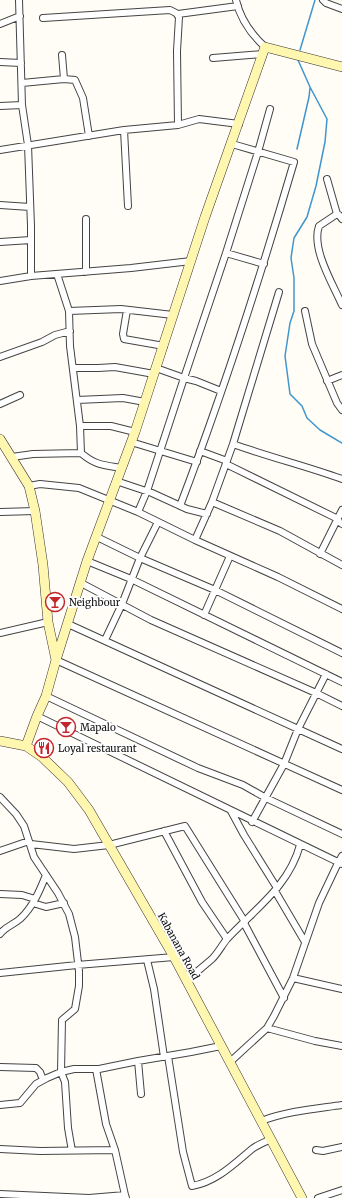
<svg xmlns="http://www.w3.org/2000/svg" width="342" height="1198" viewBox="0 0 342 1198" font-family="Merriweather,serif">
	<rect width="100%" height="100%" fill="#fffdf5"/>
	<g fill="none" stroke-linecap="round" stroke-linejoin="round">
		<!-- stream -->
		<path stroke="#3f96cf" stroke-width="1.5" d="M300 50 315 0
			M298 60 310 87 327 119 325 142 316 186 307 217 294 238 291 258 294 278V311L290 323 285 356 290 394 302 406 307 418 320 430 342 443
			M297 149 309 97 310 88"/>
		<defs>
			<path id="street" d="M19 0 22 105 28 145 31 226V276
				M236 0C240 18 252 35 265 47
				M323 0 326 3 342 9
				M178 14 238 6
				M43 18 170 10 176 13 179 17 177 51 178 125
				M0 24 20 16
				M62 55 64 79
				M213 58 263 54
				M0 62 21 63
				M22 83 64 79 75 80 83 98 89 136
				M0 106 22 105
				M124 130 128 206
				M0 150 124 130 178 125 199 119 239 124
				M327 179 337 214 339 215 342 219
				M0 205 30 207
				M337 214 319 226C311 249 333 284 342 305
				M0 242 31 240
				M226 253 258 152 270 109
				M86 272V219
				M57 274 69 311
				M0 281 31 276 131 268 191 261
				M279 292 233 444 212 502 280 531 342 565
				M127 310 123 334 124 339 164 346
				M305 311 312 344 337 403 342 410
				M0 357 42 342 55 335 70 331
				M73 368H98L115 367 154 374
				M156 368 184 378 226 253 264 264
				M327 381 342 375
				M77 400 123 398 145 402
				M0 404 20 395
				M80 426H111L135 432
				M131 442 197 462
				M233 444C269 457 306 466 342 479
				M200 451 227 461
				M81 453C95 465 103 465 121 468
				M12 457 33 454 81 453 80 426 70 346 69 311 121 309 173 315
				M226 464 338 519 339 522 342 524
				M116 481 152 493 187 509 207 514
				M29 486 40 484 79 488 138 512 195 540 278 577 342 609
				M180 506C223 393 260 278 294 162L232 144
				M0 512 35 511
				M138 512 147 491 184 378 196 381 221 391
				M97 537 140 558 215 590 342 653
				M195 540 212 502
				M320 554 342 510
				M87 561 131 579 342 682
				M81 583 151 620 316 693 342 706
				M204 615 230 556
				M68 624 342 749
				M0 633 48 622
				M105 640 122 604 140 558 158 522
				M56 660 342 790
				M46 696 198 768 243 785 266 798 342 834
				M37 716 342 864
				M0 797 16 814 24 826 34 857 58 893 69 914 75 937 79 971V986L75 1009 62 1020 61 1072 65 1082 68 1128 72 1151
				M231 811 244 835 277 888
				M252 822 284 764 298 729 326 674
				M164 831 202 902 227 939
				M31 844 74 849 109 845 185 826 245 922
				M0 851 29 841
				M275 891 305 942
				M0 894 22 895 35 899
				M33 903 46 907 64 903
				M244 923 284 998
				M0 934C5 927 13 925 20 919 33 907 40 890 46 875
				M147 960 154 989 164 1057
				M0 973 77 965 174 957
				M293 978 342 989
				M186 981C195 973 204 966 212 959 218 953 222 945 227 939 255 909 289 886 300 845
				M267 1028 315 1041 342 1046
				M168 1056 183 1152 192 1186C216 1182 234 1164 252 1149 257 1145 265 1142 271 1139
				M138 1061 141 1094
				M230 1062 267 1028 274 1016 293 978 319 903 338 863 342 856
				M0 1067 36 1068 40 1072 43 1080
				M96 1069 106 1124 115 1150 125 1195
				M0 1105 20 1103 36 1084 47 1078 61 1072 74 1069H99L138 1061 191 1052 221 1046
				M261 1121C288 1111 314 1109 342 1105
				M0 1149 40 1151 115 1150
				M316 1150 323 1151 342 1147
				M0 1194 89 1198 125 1195 126 1198
				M318 1198 342 1190"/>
			<path id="secondary" d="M0 439 29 486 35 511 43 565 48 622 56 660 46 696 37 716 26 746
				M56 660 87 561 135 432 205 217 265 47 342 67
				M0 741 26 746 42 757 68 782 89 810 174 957 302 1198"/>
		</defs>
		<!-- street casing -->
		<use href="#street" stroke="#444" stroke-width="8"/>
		<!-- secondary casing -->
		<use href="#secondary" stroke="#333" stroke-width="10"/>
		<!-- street -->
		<use href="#street" stroke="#fff" stroke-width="6"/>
		<!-- secondary -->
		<use href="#secondary" stroke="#fff6b0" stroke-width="9"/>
	</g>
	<!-- icons -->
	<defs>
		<symbol id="bar-ring" viewBox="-11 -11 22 22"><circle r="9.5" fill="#fff" stroke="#c4262e" stroke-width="1.5"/><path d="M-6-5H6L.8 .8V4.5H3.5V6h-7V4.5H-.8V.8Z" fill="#c4262e"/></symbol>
		<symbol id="restaurant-ring" viewBox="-11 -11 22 22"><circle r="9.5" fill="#fff" stroke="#c4262e" stroke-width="1.5"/><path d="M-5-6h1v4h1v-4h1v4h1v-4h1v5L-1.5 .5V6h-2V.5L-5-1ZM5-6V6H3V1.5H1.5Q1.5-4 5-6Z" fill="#c4262e"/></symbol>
	</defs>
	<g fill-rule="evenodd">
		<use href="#bar-ring" x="44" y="591" width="22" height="22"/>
		<use href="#bar-ring" x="55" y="716" width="22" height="22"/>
		<use href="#restaurant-ring" x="33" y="737" width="22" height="22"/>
	</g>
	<g text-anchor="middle" stroke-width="4" stroke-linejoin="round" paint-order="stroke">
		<!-- poi labels -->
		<g font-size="10" fill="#111" stroke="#fff" text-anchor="start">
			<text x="69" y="606">Neighbour</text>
			<text x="80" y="731">Mapalo</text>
			<text x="58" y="752">Loyal restaurant</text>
		</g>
		<!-- street labels -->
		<g font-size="10" fill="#111" stroke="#fff">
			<text transform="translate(179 946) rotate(61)" y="4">Kabanana Road</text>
		</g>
	</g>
</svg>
